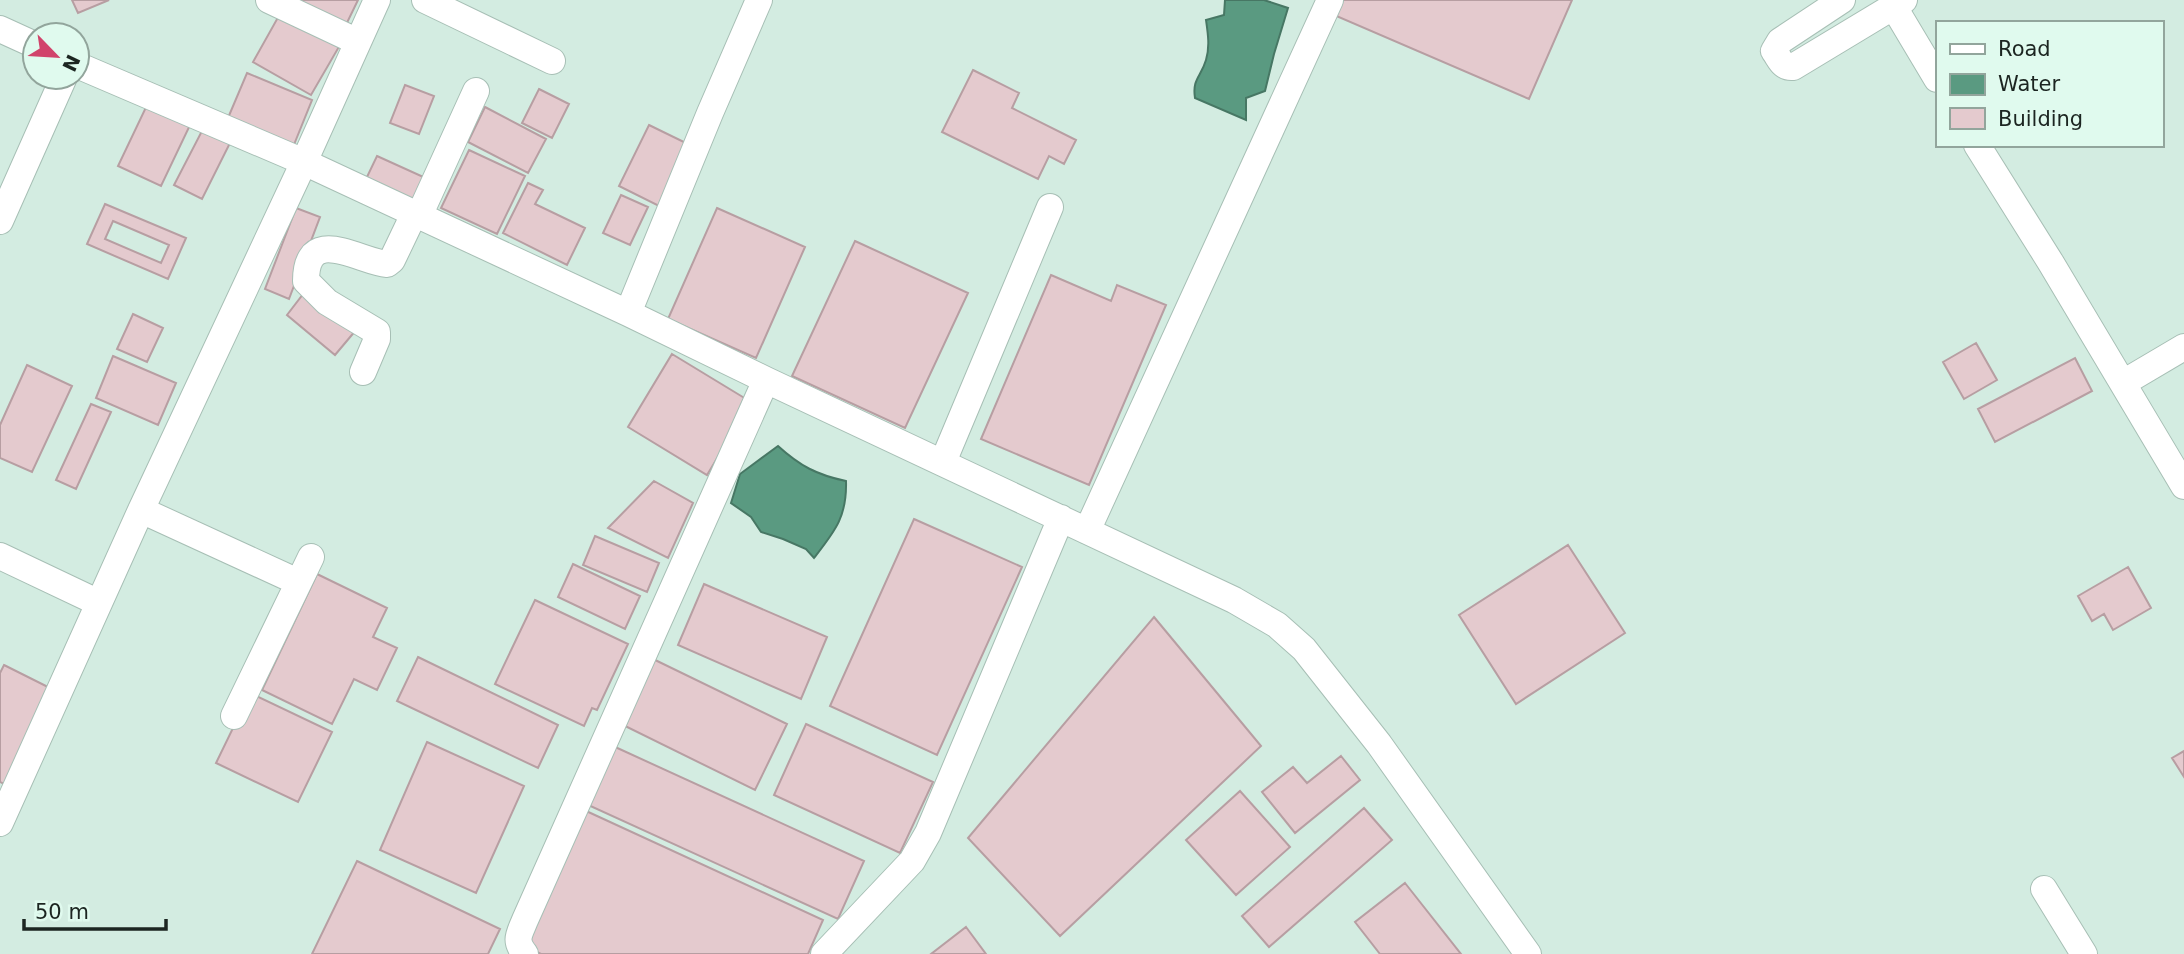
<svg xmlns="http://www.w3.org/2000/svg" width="2184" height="954" viewBox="0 0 2184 954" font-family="'DejaVu Sans',sans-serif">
	<rect width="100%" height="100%" fill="#d3ece1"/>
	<!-- water -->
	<path fill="#5a9a81" stroke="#477764" stroke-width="2" d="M1225 0H1264L1288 8 1274 54 1265 91 1246 98V120L1195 98C1192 79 1201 77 1206 60 1210 47 1208 34 1206 20L1224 15Z
		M778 446C800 466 817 475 846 481 847 517 835 531 814 558L806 549 783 539 761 532 751 517 731 503 740 474Z"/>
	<!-- building -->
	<path fill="#e4cace" stroke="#b79ea2" stroke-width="2" fill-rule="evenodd" d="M72 0H109L78 13Z
		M296 0H358L343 31Z
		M1340 0H1572L1529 99 1334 15Z
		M281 12 340 45 311 95 253 62Z
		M973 70 1019 93 1012 108 1076 140 1064 164 1049 156 1038 179 942 132Z
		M247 73 312 100 291 152 225 125Z
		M405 85 434 96 419 134 390 123Z
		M539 89 569 104 552 138 522 123Z
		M148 103 191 123 161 186 118 166Z
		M485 107 546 139 528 173 468 142Z
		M649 125 690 145 659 206 619 186Z
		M204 127 231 141 202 199 174 185Z
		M469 150 525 176 497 234 441 208Z
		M377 156 430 180 419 204 366 179Z
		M528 183 543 190 535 204 585 228 567 265 503 233Z
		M621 195 648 207 630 245 603 233Z
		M105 204 186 238 168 279 87 244ZM113 221 169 245 161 263 105 239Z
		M296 208 320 217 289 299 265 289Z
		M717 208 805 247 756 358 668 319Z
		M855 241 968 293 905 428 792 376Z
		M1051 275 1111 301 1117 285 1166 305 1089 485 981 439Z
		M307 289 356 330 335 355 287 315Z
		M133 314 163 328 147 362 117 349Z
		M1976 343 1997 380 1964 399 1943 362Z
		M672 354 751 402 707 475 628 427Z
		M113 356 176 383 158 425 96 398Z
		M2075 358 2092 391 1995 442 1978 409Z
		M27 365 72 386 32 472 0 458V425Z
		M91 404 111 412 76 489 56 480Z
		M654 481 693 503 668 558 608 528Z
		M914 519 1022 567 937 755 830 706Z
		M595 536 659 563 647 592 583 565Z
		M1568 545 1625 633 1516 704 1459 615Z
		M573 564 640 596 625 629 558 597Z
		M2128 567 2151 608 2113 630 2104 614 2092 621 2078 596Z
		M317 574 387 608 373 637 397 648 377 690 354 679 332 724 262 690Z
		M704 584 827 637 801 699 678 645Z
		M535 600 628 644 597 710 592 708 584 726 495 684Z
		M1154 617 1261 746 1060 936 968 838Z
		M418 657 558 725 538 768 397 701Z
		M651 658 787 724 755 790 619 723Z
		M4 665 54 690 8 786 0 782V673Z
		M250 693 332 732 298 802 216 763Z
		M806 724 933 782 900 853 774 795Z
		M427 742 524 786 476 893 380 850Z
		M613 746 864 861 838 919 586 804Z
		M2184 751V777L2172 758Z
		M1341 756 1360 780 1295 833 1262 792 1293 767 1307 783Z
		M1240 791 1290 847 1236 895 1186 840Z
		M1364 808 1392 840 1269 947 1242 916Z
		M584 810 823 920 808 954H541L522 945Z
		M357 861 500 929 488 954H312Z
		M1405 883 1461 954H1380L1355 922Z
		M966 927 986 954H931Z"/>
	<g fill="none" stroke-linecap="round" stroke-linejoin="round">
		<defs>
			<path id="minor" d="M269 0 358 42
				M425 0 552 61
				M1842 0 1780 41 1774 51C1780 59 1782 68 1793 67L1904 0
				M1894 7 1937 79
				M0 29 35 45
				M77 65 304 162 628 313 766 380 1234 600 1277 625 1304 649 1379 744 1528 954
				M1977 145 2051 263 2184 486
				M419 216 476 91
				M0 221 64 77
				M628 313 710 113 759 0
				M363 372 377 339V332L327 302 306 281C306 223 360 262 387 264L392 260 414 214
				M2123 383 2184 347
				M943 462 1050 207
				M141 510 298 582
				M1087 531 1330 0
				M0 556 99 603
				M234 716 311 557
				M0 823 141 510 304 162 377 0
				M2044 889 2084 954
				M525 954C514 940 519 935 525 920L766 380
				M824 954 912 861 928 833 1061 518"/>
		</defs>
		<!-- minor casing -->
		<use href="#minor" stroke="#a7bfb5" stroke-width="28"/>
		<!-- minor -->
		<use href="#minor" stroke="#fff" stroke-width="26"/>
	</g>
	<!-- legend -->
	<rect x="1936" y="21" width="228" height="126" fill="#e0faee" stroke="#92a59c" stroke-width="2"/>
	<rect x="1950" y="44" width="35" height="10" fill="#ffffff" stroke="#92a59c" stroke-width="2"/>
	<text x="1998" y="56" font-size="21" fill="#1c2521">Road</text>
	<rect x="1950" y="74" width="35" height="21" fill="#5a9a81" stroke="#92a59c" stroke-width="2"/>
	<text x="1998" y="91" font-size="21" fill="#1c2521">Water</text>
	<rect x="1950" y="108" width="35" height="21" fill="#e4cace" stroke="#92a59c" stroke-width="2"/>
	<text x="1998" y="126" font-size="21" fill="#1c2521">Building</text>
	<!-- north arrow -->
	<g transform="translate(56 56) rotate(115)"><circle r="33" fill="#e0faee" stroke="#92a59c" stroke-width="2"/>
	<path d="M0-5L12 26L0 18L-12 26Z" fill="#d1436b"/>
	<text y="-10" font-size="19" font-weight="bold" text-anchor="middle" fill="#1c2521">N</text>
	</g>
	<!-- scale -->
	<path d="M24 919v10h142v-10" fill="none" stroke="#1c2521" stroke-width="3.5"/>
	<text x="35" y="919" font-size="21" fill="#1c2521" stroke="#e0faee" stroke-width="5" paint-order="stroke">50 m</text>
</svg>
